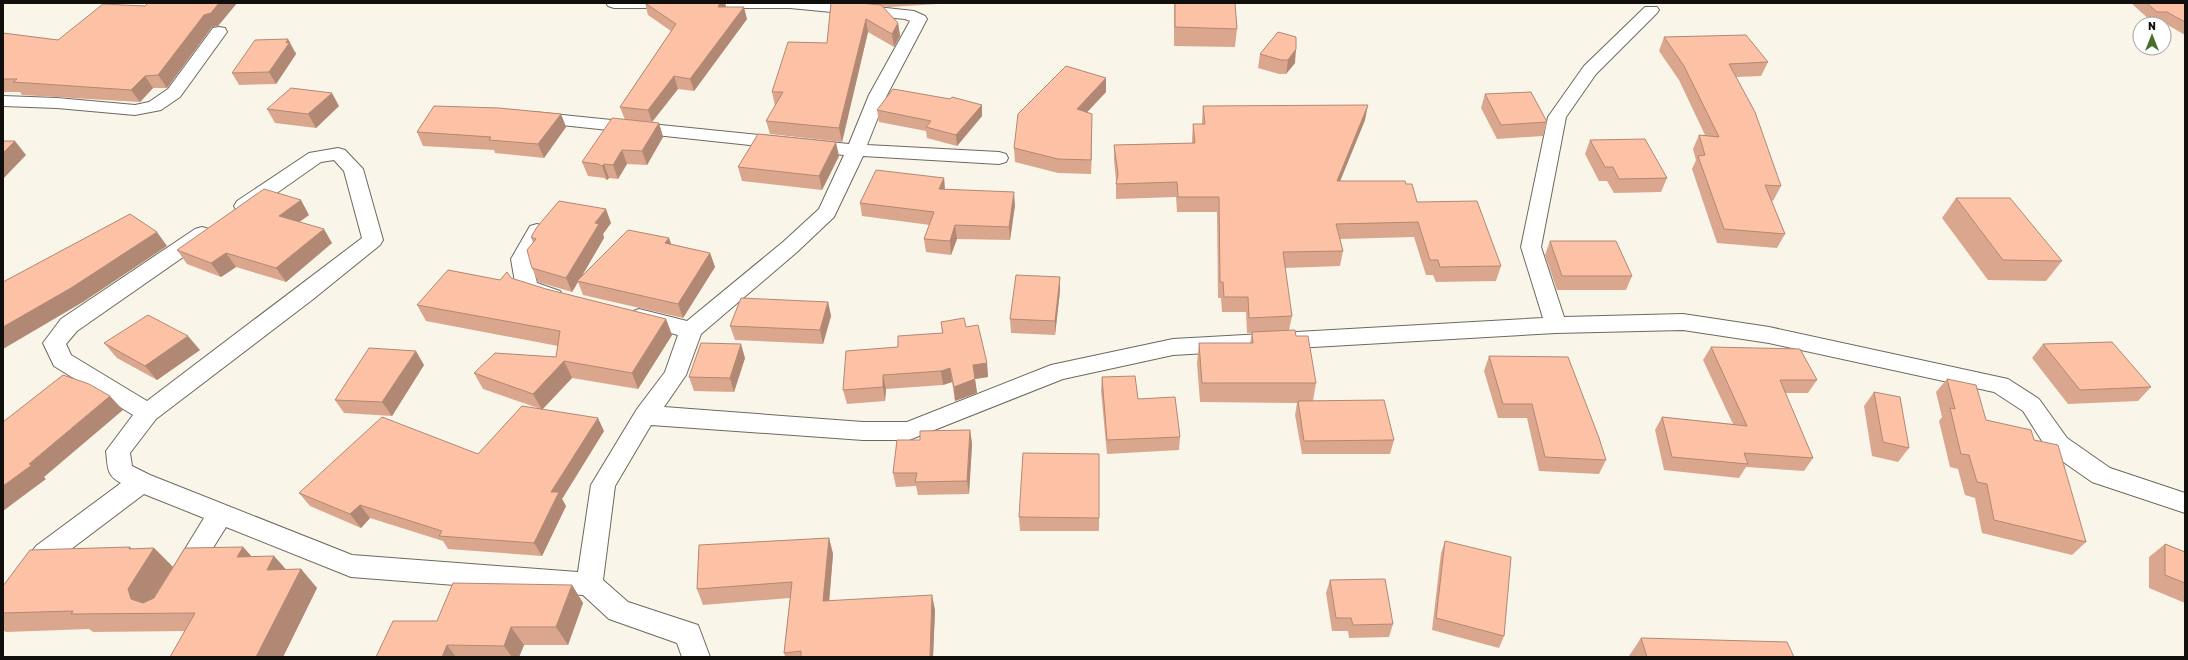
<svg xmlns="http://www.w3.org/2000/svg" width="2188" height="660" viewBox="0 0 2188 660" font-family="Rubik,sans-serif">
	<rect width="100%" height="100%" fill="#f9f5e9"/>
	<g fill="none" stroke-linecap="round" stroke-linejoin="round">
		<defs>
			<path id="minor" d="M606 3H840L914 11 925 16 927 19 887 95 867 145 999 152 1006 154 1008 158 1006 162 999 164 863 156 834 217 797 252 701 334 686 375 664 407 863 422H907L1051 365 1173 339 1543 318 1521 247 1548 117 1584 66 1645 7H1657L1659 10 1657 13 1596 74 1566 117 1541 247 1564 317 1683 314 1769 327 2008 379 2039 399 2067 438 2110 468 2185 493V513L2092 482 2049 452 2023 411 1994 392 1769 343 1683 330 1556 333 1173 355 1063 379 909 440H863L651 425 615 486 603 580 628 602 698 625 710 657H682L677 643 609 619 583 595 351 577 226 527 193 580 184 583 175 580 171 572 204 518 144 494 54 562 13 620 3 624V591L36 546 121 483C106 475 108 467 106 451L133 415 54 366 43 343 61 319 195 229 202 227 209 229 212 234 209 239 77 331 66 344 71 355 147 401 362 238 344 171 334 160 321 162 251 211 244 212 237 211 234 206 237 201 309 153 338 148 345 150 363 169 383 240 380 245 312 300 156 419 130 453 132 466 150 475 352 555 578 572 591 485 637 409 665 372 678 335 631 322 628 317 631 312 639 309 687 321 783 242 819 209 844 155 533 122 527 121 524 117 527 113 533 112 849 144 869 95 910 21 905 19 790 8H614L608 6Z
				M219 27 225 28 227 32 180 97 161 110 135 115 57 108 3 106V96L57 98 135 105 149 102 168 89 213 28Z
				M537 224 544 226 547 231 531 259 537 283 560 291 563 296 560 301 552 303 519 293 516 288 511 259 530 226Z"/>
		</defs>
		<!-- minor casing -->
		<use href="#minor" stroke="#6d695f" stroke-width="2"/>
		<!-- minor -->
		<use href="#minor" fill="#fff" fill-rule="evenodd"/>
	</g>
	<!-- wall -->
	<path fill="#daa78e" d="M148 3H237L218 26 212 27 167 88H153L140 102 22 95 20 92H3V33L58 40 145 6Z
		M645 3H725L726 7 747 19 694 91 678 89 652 122 625 120 620 107 671 31 648 15Z
		M831 3H938V4L889 7 882 6 898 23 900 36 894 47 868 32 842 142 770 134 766 121 775 106 772 92 827 43Z
		M1174 3H1235L1237 29 1235 47 1174 46Z
		M2131 3H2185V35L2161 21H2151Z
		M1278 32 1295 63 1286 74H1279L1258 68 1260 54Z
		M1664 37 1768 62 1761 76 1736 77 1781 186 1773 201 1771 200 1785 234 1777 248 1717 243 1692 169 1696 160 1693 149 1699 135H1705L1679 80 1659 51Z
		M295 51 296 54 276 84 239 85 232 73Z
		M1106 78V92L1087 112 1092 128 1091 174 1058 173 1015 162 1014 148Z
		M1485 94 1547 122 1543 136 1497 139 1481 108Z
		M950 99 982 105V116L957 146 927 138 926 131 879 122 877 110Z
		M339 106 316 128 275 123 267 109Z
		M1203 106 1365 120 1340 181 1406 184 1417 202 1501 266 1496 281 1436 282 1433 275H1426L1414 237 1340 239 1343 251 1340 266 1285 268 1292 316 1289 330 1296 336 1316 383 1313 401 1394 440 1390 454H1302L1295 415 1297 403 1200 402 1197 363 1199 343H1250L1252 333H1247L1246 312H1222L1221 298H1218L1217 212H1177L1176 197 1116 199V180L1114 160V145L1192 143V139L1193 124H1202V121Z
		M561 114 566 127 544 158 495 153 494 150 423 146 417 132Z
		M659 123 663 137 647 165 627 164 618 179 609 178 607 180 604 178 588 176 582 162Z
		M1590 140 1667 178 1661 192 1614 193 1607 181H1599L1585 154Z
		M839 156 822 190 742 181 738 167Z
		M944 178 945 190 1015 205 1010 240 957 239 951 255 926 252 924 239 930 225 862 216 860 203Z
		M1956 198 2062 261 2046 281 1988 280 1942 218Z
		M309 215 299 222 332 243 286 282 236 267 221 277 187 264 177 250Z
		M611 223 603 234 604 238 581 277 669 238 671 244 710 253 715 267 683 318 583 295 578 282 572 292 538 282 532 268 533 243 531 237Z
		M1550 241 1632 276 1626 290H1557L1545 255Z
		M1060 277V291L1055 335 1011 333 1010 319Z
		M511 278 546 289 666 319 672 335 638 389 572 378 542 409 604 431 562 499 566 506 542 556 448 549 443 541 370 518 361 528 310 506 299 493 478 454 538 408 483 389 474 373 556 357 558 346 426 321 417 305 500 280Z
		M828 302 831 316 823 344 735 340 730 326Z
		M941 322 966 327 987 363 988 377 975 379 977 393 955 401 952 382 943 385 886 389 885 401 847 404 843 390 898 347 942 333Z
		M104 343 200 350 157 380 117 358Z
		M2043 344 2151 387 2138 401 2068 404 2032 358Z
		M1711 347 1817 380 1808 393H1785L1813 458 1804 471 1746 467 1739 478 1664 470 1655 430 1662 417 1733 424 1703 360Z
		M1489 356 1606 460 1599 474 1539 471 1527 418H1498L1484 371Z
		M745 358 734 392 694 391 689 377Z
		M424 365 392 416 344 413 335 400Z
		M1102 377 1180 437 1179 450 1107 454 1101 391Z
		M1947 379 1986 420 2034 440 2086 542 2072 555 1982 533 1975 498 1965 495 1958 469 1950 467 1939 421 1942 417 1936 392Z
		M1874 392 1909 448 1898 462 1872 456 1864 406Z
		M970 430 972 444 969 494 918 495 916 486 896 487 893 473 920 440Z
		M1099 454V531H1020L1019 517Z
		M829 538 833 554 829 601 935 610 933 657H785L784 653 790 598 703 605 697 589Z
		M1445 541 1504 636 1499 648 1432 630 1441 553Z
		M2165 544 2185 552V603L2149 588V557Z
		M243 547 252 557 274 556 286 570 301 569 317 588 283 657H170L185 631 93 632 89 629 6 632 3 630V586L154 548 173 567 153 599Z
		M1330 580 1393 624 1389 637 1349 638 1348 631H1332L1326 593Z
		M572 585 583 603 568 645H524L519 657H376L437 621Z
		M1641 638 1794 657H1630L1629 656Z"/>
	<!-- shaded-wall -->
	<path fill="#b18874" d="M219 3H237L218 26 212 27 167 88 158 75 204 15Z
		M720 3H725L727 10 718 7Z
		M744 7 747 19 694 91 690 79Z
		M866 19 868 32 842 142 839 128Z
		M898 23 900 36 894 47 892 34Z
		M288 39 296 54 276 84 269 72Z
		M1296 49 1295 63 1286 74 1288 60Z
		M145 76 153 88 140 102 131 90Z
		M674 76 678 89 652 122 648 110Z
		M1106 78V92L1077 123V109Z
		M332 93 339 106 316 128 308 114Z
		M982 105V116L957 146 956 135Z
		M1368 105 1365 120 1334 196 1337 181Z
		M561 114 566 127 544 158 538 144Z
		M1092 114V128L1091 174V160Z
		M659 123 663 137 647 165 642 151Z
		M15 141 26 155 3 179V153Z
		M836 142 839 156 822 190 819 176Z
		M622 150 627 164 618 179 613 165Z
		M604 164 609 178 607 180 602 166Z
		M944 178 945 192 939 189Z
		M1014 192 1015 205 1010 240 1009 227Z
		M301 200 309 215 288 230 279 216Z
		M606 209 611 223 603 234 604 238 579 281H577L578 282 572 292 566 278 595 223Z
		M955 225 957 239 951 255 950 241Z
		M324 229 332 243 286 282 276 268Z
		M157 232 167 246 83 302 3 349V327Z
		M669 238 674 252 665 243Z
		M226 253 236 267 221 277 211 263Z
		M710 253 715 267 683 318 678 304Z
		M1060 277V291L1055 335V321Z
		M828 302 831 316 823 344 820 330Z
		M666 319 672 335 638 389 632 373Z
		M188 336 200 350 157 380 145 366Z
		M741 344 745 358 734 392 730 378Z
		M416 351 424 365 392 416 382 402Z
		M564 361 572 378 542 410 533 394Z
		M987 363 988 377 975 379 977 393 955 401 954 387 973 365Z
		M950 368 952 382 943 385 941 371Z
		M883 375 886 389 885 401 883 387Z
		M110 396 123 410 44 477 46 479 3 511V486L29 464Z
		M598 418 604 431 562 499 566 506 542 556 534 543 551 492Z
		M970 430 972 444 969 494 967 481Z
		M360 505 370 518 361 528 350 514Z
		M829 538 833 554 828 616 823 601Z
		M130 547 145 562 154 548 173 567 148 607 131 599 128 589 129 549Z
		M243 547 260 566 237 557Z
		M274 556 291 575 267 570Z
		M301 569 317 588 283 657H256Z
		M572 585 583 603 568 645 556 627Z
		M932 595 935 610 933 657H930Z
		M511 627 524 645 519 657H512L504 646Z
		M447 645 456 657H442Z"/>
	<!-- building -->
	<path fill="#fdc2a5" stroke="#b18874" d="M148 3H219L211 13 204 15 158 75 145 76 131 90 13 82 17 79H3V33L58 40 103 4 145 6Z
		M645 3H720L718 7H744L690 79 674 76 648 110 620 107 676 24Z
		M831 3H859L881 5 898 23 892 34 866 19 839 128 766 121 783 92H772L788 42 827 43Z
		M1175 3H1235L1237 29 1175 27Z
		M2147 3H2185V22L2167 12H2157Z
		M1278 32 1296 37V49L1288 60H1281L1260 54Z
		M1746 35 1768 62 1729 64 1755 112 1781 186 1765 185 1785 234 1724 229 1698 156 1705 155 1699 135 1719 137 1684 66 1664 37Z
		M288 39 286 43 290 42 269 72 232 73 255 40Z
		M1066 66 1106 78 1077 109 1092 114 1091 160 1058 159 1014 148 1018 114Z
		M291 88 332 93 308 114 267 109Z
		M893 89 950 99 952 97 982 105 956 135 926 127 931 121 877 110Z
		M1531 92 1547 122 1501 125 1485 94Z
		M1368 105 1337 181H1405L1406 184H1412L1417 202 1477 201 1501 266 1440 267 1438 260H1430L1418 222 1336 224 1343 251 1283 252 1292 316 1249 318 1248 297H1224L1223 282H1220L1219 197H1178L1177 182 1116 184 1118 174 1114 145 1195 143 1193 124H1205L1203 106Z
		M434 106 499 108 561 114 538 144 489 140 491 137 417 132Z
		M612 118 659 123 642 151 622 150 613 165 604 164 602 166 598 164 582 162Z
		M758 134 836 142 819 176 738 167Z
		M1645 139 1667 178 1619 179 1613 167H1605L1590 140Z
		M3 141H15L3 153Z
		M876 170 944 178 939 189 1014 192 1009 227 955 225 950 241 924 239 934 212 860 203Z
		M264 189 301 200 279 216 324 229 276 268 226 253 211 263 177 250Z
		M1956 198H2010L2062 261 2003 260Z
		M559 201 606 209 595 223 599 224 566 278 532 268 527 250 536 239 531 237 537 227Z
		M130 214 157 232 71 288 3 327V282Z
		M628 230 669 238 665 243 710 253 678 304 577 281Z
		M1550 241H1616L1632 276H1562Z
		M448 270 500 280 507 272 511 278 546 289 666 319 632 373 564 361 533 394 474 373 495 353 556 357 560 331 417 305Z
		M1016 275 1060 277 1055 321 1010 319Z
		M741 298 828 302 820 330 730 326Z
		M148 315 188 336 145 366 104 343Z
		M964 318 966 327 978 325 987 363 973 365 975 379 954 387 950 368 941 371 883 375V387L843 390 846 351 898 347V336L943 333 941 322Z
		M1295 330 1296 336H1308L1316 383H1202L1199 343H1253L1252 332Z
		M2112 342 2151 387 2080 390 2043 344Z
		M701 343 741 344 730 378 689 377Z
		M1711 347 1800 349 1817 380H1780L1813 458 1744 453 1748 464 1672 457 1662 417 1747 426Z
		M369 348 416 351 382 402 335 400Z
		M1489 356 1568 357 1599 438 1606 460 1545 457 1532 404H1503Z
		M63 375 89 384 110 396 29 464 32 465 3 486V422Z
		M1135 376 1138 399 1175 397 1180 437 1107 440 1102 377Z
		M1947 379 1976 385 1986 420 2031 430 2034 440 2058 445 2086 542 1994 520 1987 484 1977 482 1969 455 1961 454 1950 408 1955 409Z
		M1874 392 1900 397 1909 448 1883 442Z
		M1384 400 1394 440 1304 441 1298 401Z
		M522 406 598 418 551 492H559L534 543 439 536 442 531 360 505 350 514 299 493 382 417 478 454Z
		M970 430 967 481 915 482 917 473H893L897 440H920V431Z
		M1023 453 1099 454V518L1019 517Z
		M829 538 823 601 932 595 930 657H801V651L784 653 792 582 697 589 699 545Z
		M1445 541 1511 557 1504 636 1436 618Z
		M2165 544 2185 552V583L2165 575Z
		M130 547 129 549 154 548 128 589 131 599 143 603 154 598 185 548 243 547 237 557 274 556 267 570 301 569 256 657H170L195 613 71 614 73 611 3 613V586L30 550Z
		M1385 579 1393 624 1353 625 1351 618H1336L1330 580Z
		M453 583 572 585 556 627H511L504 646 447 645 442 657H376L393 621H437Z
		M1641 638 1787 642 1794 657H1647Z"/>
	<!-- border -->
	<rect width="2188" height="660" fill="none" stroke="#100f0b" stroke-width="8"/>
	<!-- north arrow -->
	<g transform="translate(2152 36)"><circle r="19" fill="#ffffff" stroke="#9f9f9d"/>
	<path d="M0-3L7 15L0 10L-7 15Z" fill="#476e29"/>
	<text y="-6" font-size="11" font-weight="bold" text-anchor="middle" fill="#100f0b">N</text>
	</g>
</svg>
